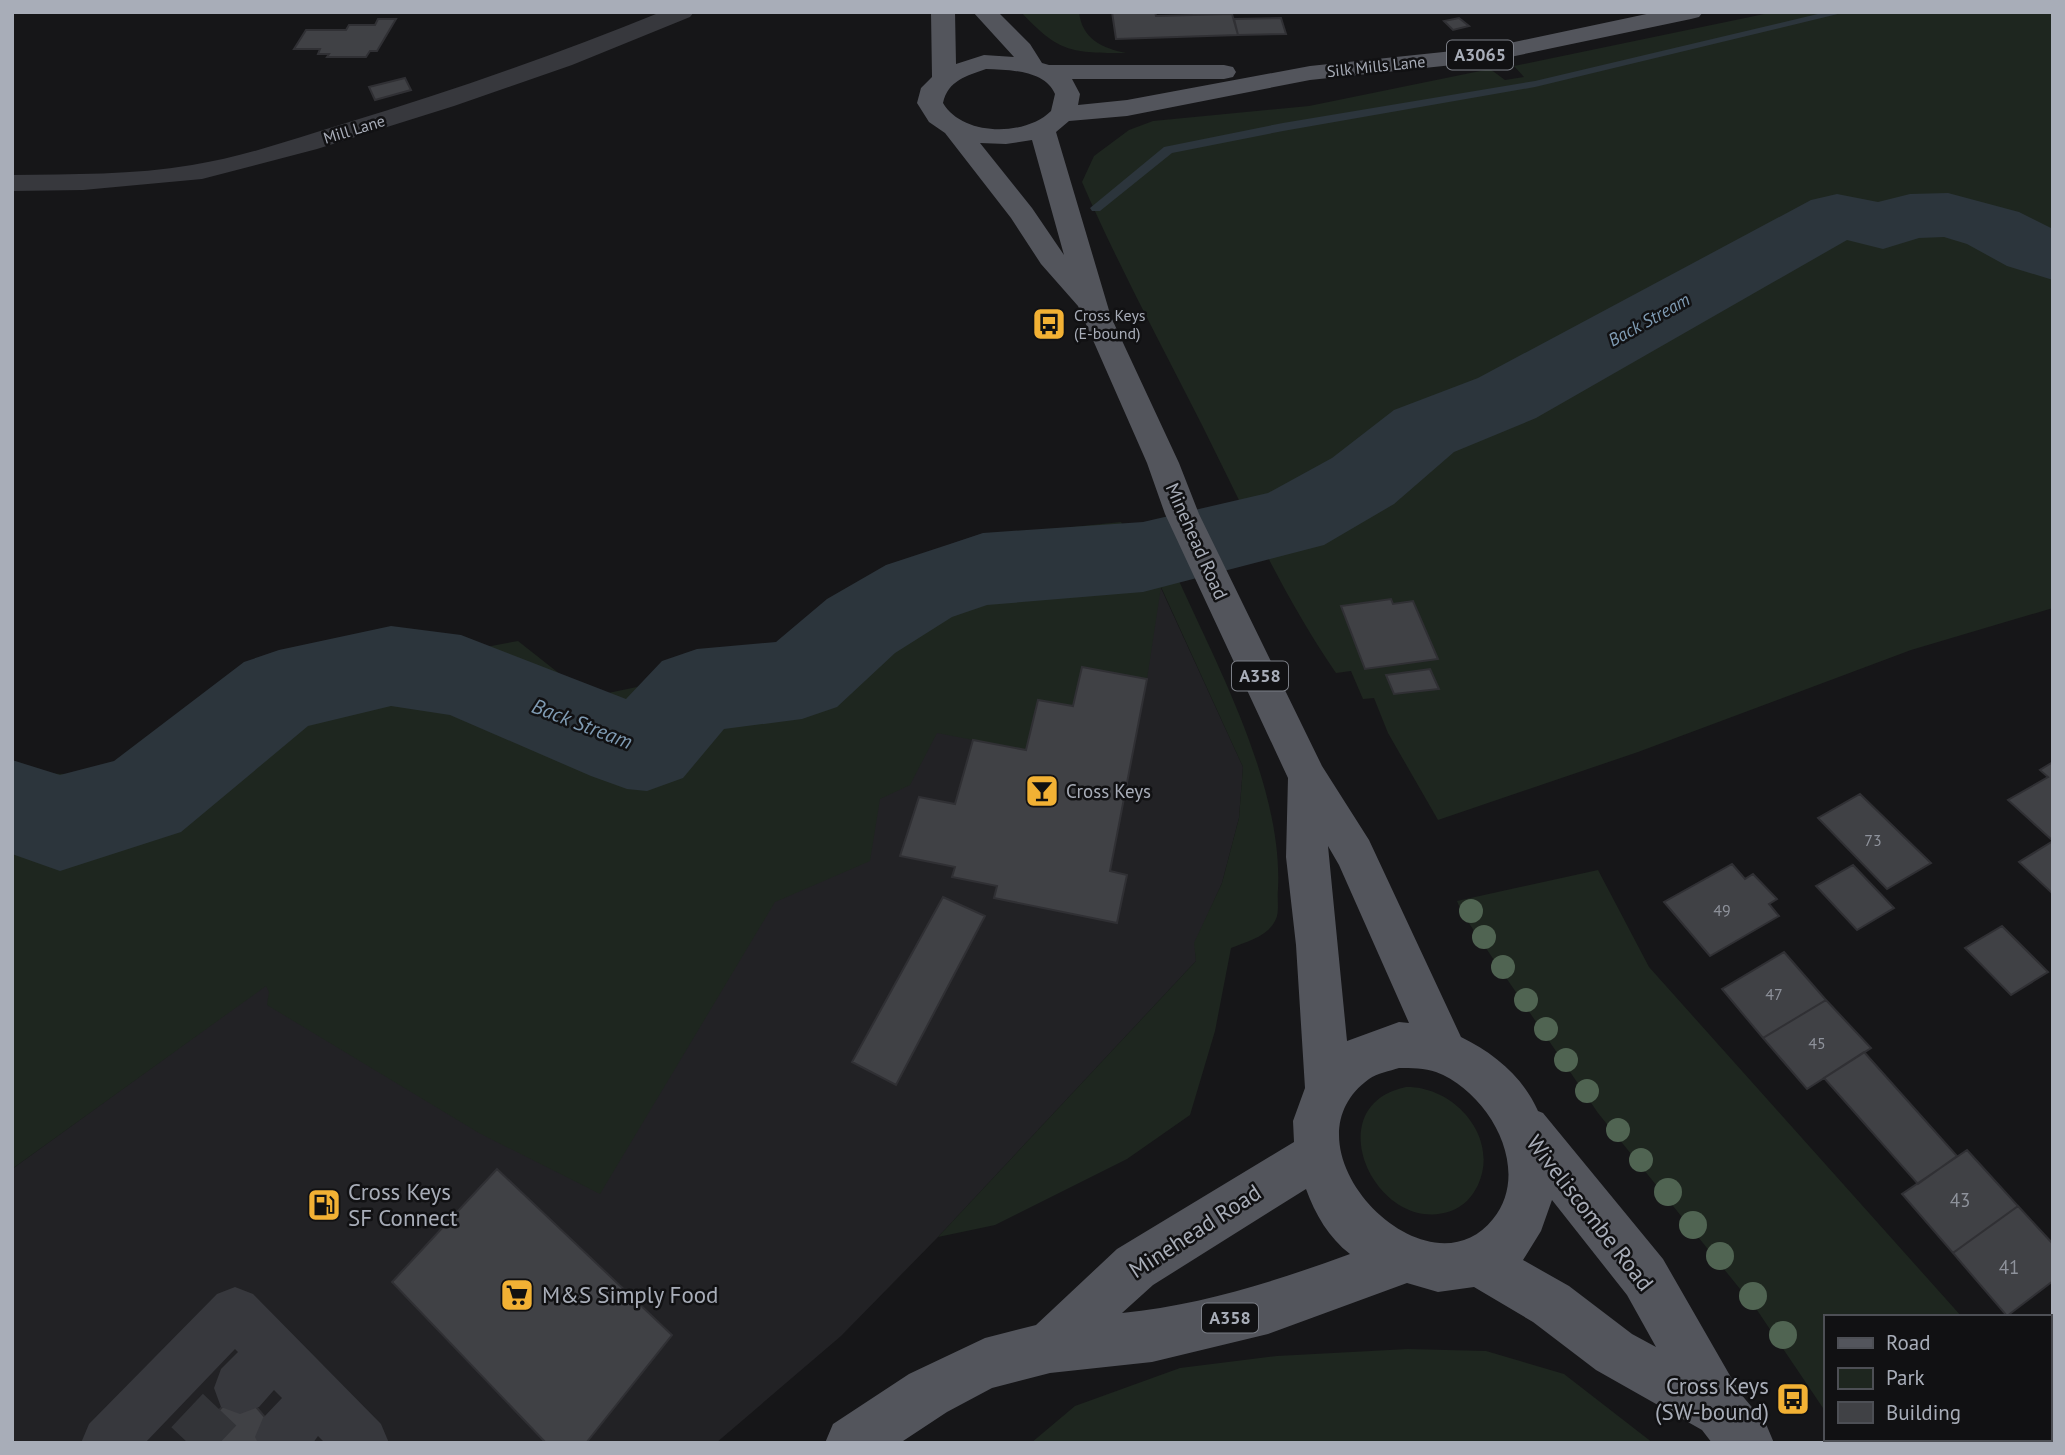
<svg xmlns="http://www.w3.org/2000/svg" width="2065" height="1455" viewBox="0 0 2065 1455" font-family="'PT Sans',sans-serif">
	<rect width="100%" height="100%" fill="#161618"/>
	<!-- built -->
	<path fill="#222225" d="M1160 586 1243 767 1239 818 1222 883 1195 943 1196 961 938 1237 841 1336 716 1443H12V1169L266 985Z"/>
	<!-- green -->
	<path fill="#1e261f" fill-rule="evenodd" d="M1021 12H1079C1082 39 1102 48 1126 53 1072 53 1059 53 1021 12Z
		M1774 12H2053V608L1911 650 1638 752 1438 820 1388 733 1374 698 1363 699 1351 671 1336 673C1283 596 1244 509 1202 425 1161 344 1118 265 1082 182L1094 156 1129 130 1153 121 1309 106 1490 69 1505 80 1524 77 1514 66ZM1391 599 1393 604 1413 601 1438 659 1365 669 1341 606Z
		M1121 522 1160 585 1179 581C1220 671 1283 789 1278 889 1277 897 1279 908 1277 916 1271 936 1248 941 1231 948L1215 1031 1190 1115 1127 1159 995 1225 938 1237 1196 961 1194 943 1222 883 1239 818 1243 767 1161 587 1147 679 1082 667 1073 706 1038 700 1026 750 937 733 910 785 880 799 870 861 775 902 600 1194 479 1133 267 1005 269 992 266 986 12 1169V773L71 774 157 753 269 686 406 656 453 653 518 641 589 697 656 683 746 645H812L915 580 1063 528Z
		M1598 870 1649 967 1962 1317H1825V1411L1757 1310 1598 1113 1462 913 1457 901Z
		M1406 1087C1454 1086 1500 1137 1478 1185 1472 1197 1464 1206 1451 1211 1377 1237 1315 1106 1406 1087Z
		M1408 1349 1486 1351 1564 1374 1653 1443H1031L1075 1406 1180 1368 1277 1356Z
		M2049 1414 2053 1418V1443H1846L1844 1439H2049Z"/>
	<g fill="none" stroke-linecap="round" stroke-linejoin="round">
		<!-- stream -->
		<path fill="#2c353c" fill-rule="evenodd" d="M1826 12H1846L1535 87 1283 131 1172 153 1100 211H1092L1090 208 1164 147 1283 123 1535 81Z"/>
		<!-- river -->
		<path fill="#2c353c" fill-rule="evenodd" d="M1948 193 2019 212 2053 229V280L2007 266 1967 244 1944 237 1919 238 1883 249 1847 240 1536 418 1454 452 1394 504 1324 545 1143 592 987 605 952 617 895 653 837 707 802 719 724 729 683 778 647 791 627 789 591 776 450 715 391 706 308 726 181 832 60 871 12 854V760L60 775 114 761 244 662 279 650 391 626 461 635 626 699 662 661 697 649 776 642 827 599 886 565 950 544 983 533 1143 522 1268 493 1332 458 1394 410 1478 378 1811 200 1837 194 1878 202 1910 194Z"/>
	</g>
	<!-- building -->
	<path fill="#404145" stroke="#303034" stroke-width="2" d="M1112 12H1155L1156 16 1232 14 1238 35 1116 39Z
		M1281 18 1286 34 1238 35 1234 19Z
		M1459 18 1469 26 1453 30 1444 21Z
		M378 19H396L377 51H370L366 57H327L329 54H318L320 49H294L306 30H346L349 25H375Z
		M405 78 411 90 375 100 369 87Z
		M1391 599 1393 604 1413 601 1438 659 1365 669 1341 606Z
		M1082 667 1147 679 1110 871 1127 875 1117 923 994 898 997 886 952 877 955 867 900 856 919 797 955 804 973 740 1026 750 1038 700 1073 706Z
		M1430 669 1439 689 1394 694 1386 675Z
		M2053 762V841L2008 800 2048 777 2040 770Z
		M1860 794 1931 863 1887 889 1818 818Z
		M2053 841V894L2019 862Z
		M1732 864 1745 879 1753 874 1777 899 1769 904 1779 916 1710 956 1664 902Z
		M1853 865 1894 908 1857 930 1816 886Z
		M943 897 985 916 896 1085 852 1062Z
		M2002 926 2048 972 2011 995 1965 948Z
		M1784 952 1826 1000 1763 1038 1722 989Z
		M1826 1000 1871 1048 1807 1089 1763 1038Z
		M1864 1052 1957 1156 1918 1184 1824 1078Z
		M1967 1150 2018 1206 1953 1253 1902 1194Z
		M497 1169 672 1335 586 1443H546L392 1282Z
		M2018 1206 2053 1244V1281L2007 1316 1953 1253Z
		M240 1388 287 1443H188Z"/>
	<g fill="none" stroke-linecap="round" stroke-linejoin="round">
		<!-- minor-tunnel -->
		<path stroke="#333438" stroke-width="46" stroke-dasharray="46 24" stroke-linecap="butt" d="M188 1443 240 1388"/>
		<!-- minor -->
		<path fill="#37383d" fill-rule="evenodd" d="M661 12H694L690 17 572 65 454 106 317 149 202 179 83 190 12 191V175C72 174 134 175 192 165 244 157 296 138 346 123 453 91 557 54 661 12Z
			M235 1287 253 1294 381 1424 389 1443H325L318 1436 313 1443H258L255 1437 263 1418 282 1398 274 1390 259 1407 240 1414 221 1407 214 1388 221 1369 238 1352 235 1349 145 1443H81L89 1424 217 1294Z"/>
		<!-- major -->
		<path fill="#53555c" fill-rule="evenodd" d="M931 12H955L956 64 984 55 1014 57 973 12H998L1030 44 1042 63 1049 65H1224L1233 67 1236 72 1233 77 1224 79H1072L1080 94 1078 105 1127 100 1310 66 1491 47 1656 12H1703L1699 17 1691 19 1491 61 1310 80 1127 116 1069 121 1056 132 1111 317 1179 463 1199 514 1322 766 1369 840 1461 1037C1494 1053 1523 1077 1538 1111L1543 1113 1663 1259 1740 1393 1766 1424 1774 1443H1712L1702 1430 1596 1370 1533 1322 1474 1287 1438 1292 1407 1283 1268 1334 1152 1362 1050 1373 992 1388 947 1412 900 1443H825L833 1424 909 1374 985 1338 1036 1325 1117 1249 1294 1142 1293 1121 1305 1088 1296 945 1286 857 1288 778 1165 514 1147 463 1078 306 1041 264 1011 218 945 133 929 122 917 103 921 88 932 77ZM986 69C1009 70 1045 70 1055 94L1051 111C1025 137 962 136 943 103 948 80 967 76 986 69ZM1032 140 1064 255 1032 208 980 143 1006 144ZM1328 846 1339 865 1409 1023 1399 1022 1347 1041ZM1399 1068C1411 1068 1425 1068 1436 1072 1489 1092 1533 1170 1493 1219 1426 1303 1275 1147 1369 1079 1377 1073 1390 1071 1399 1068ZM1306 1189C1315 1214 1329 1238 1350 1254 1276 1281 1201 1305 1122 1313L1153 1285ZM1552 1200 1627 1295 1656 1347 1632 1334 1569 1286 1523 1260 1541 1231Z"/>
	</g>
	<!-- trees -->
	<g fill="#506452">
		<circle cx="1471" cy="911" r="12"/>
		<circle cx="1484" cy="937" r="12"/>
		<circle cx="1503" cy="967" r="12"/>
		<circle cx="1526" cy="1000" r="12"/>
		<circle cx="1546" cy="1029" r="12"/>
		<circle cx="1566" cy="1060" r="12"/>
		<circle cx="1587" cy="1091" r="12"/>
		<circle cx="1618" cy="1130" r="12"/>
		<circle cx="1641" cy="1160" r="12"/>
		<circle cx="1668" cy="1192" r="14"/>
		<circle cx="1693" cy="1225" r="14"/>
		<circle cx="1720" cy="1256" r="14"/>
		<circle cx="1753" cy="1296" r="14"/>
		<circle cx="1783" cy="1335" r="14"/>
	</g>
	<!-- icons -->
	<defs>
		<symbol id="bus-square" viewBox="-11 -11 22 22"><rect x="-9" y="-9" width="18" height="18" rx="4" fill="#f2b134" stroke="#111113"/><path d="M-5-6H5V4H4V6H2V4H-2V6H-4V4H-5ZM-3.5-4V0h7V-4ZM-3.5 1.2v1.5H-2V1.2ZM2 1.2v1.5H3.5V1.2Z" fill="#111"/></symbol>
		<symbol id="bar-square" viewBox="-11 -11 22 22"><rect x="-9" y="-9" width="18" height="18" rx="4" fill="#f2b134" stroke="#111113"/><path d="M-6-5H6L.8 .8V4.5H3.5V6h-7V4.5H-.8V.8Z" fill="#111"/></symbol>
		<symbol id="fuel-square" viewBox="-11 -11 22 22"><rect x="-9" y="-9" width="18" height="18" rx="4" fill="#f2b134" stroke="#111113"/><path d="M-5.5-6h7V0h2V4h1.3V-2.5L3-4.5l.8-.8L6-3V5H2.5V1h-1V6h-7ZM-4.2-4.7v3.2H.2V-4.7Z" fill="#111"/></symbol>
		<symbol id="supermarket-square" viewBox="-11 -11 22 22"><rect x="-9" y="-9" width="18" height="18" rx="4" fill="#f2b134" stroke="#111113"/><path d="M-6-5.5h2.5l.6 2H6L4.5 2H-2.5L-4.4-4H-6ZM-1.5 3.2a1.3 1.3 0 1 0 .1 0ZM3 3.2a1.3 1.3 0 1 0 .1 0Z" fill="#111"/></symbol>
	</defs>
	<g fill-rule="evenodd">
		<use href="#bus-square" x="1030" y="305" width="38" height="38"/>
		<use href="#bar-square" x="1023" y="772" width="38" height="38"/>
		<use href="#fuel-square" x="305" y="1186" width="38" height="38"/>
		<use href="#supermarket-square" x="498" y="1276" width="38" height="38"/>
		<use href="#bus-square" x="1774" y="1380" width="38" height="38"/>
	</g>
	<g text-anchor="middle" stroke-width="5" stroke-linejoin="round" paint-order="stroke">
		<!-- far-street labels -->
		<g font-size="16" fill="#a8adb8" stroke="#111113">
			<text transform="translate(1376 66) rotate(-6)" y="6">Silk Mills Lane</text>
			<text transform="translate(354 129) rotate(-17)" y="6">Mill Lane</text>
		</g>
		<!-- far-poi labels -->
		<g font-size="16" fill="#a8adb8" stroke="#111113" text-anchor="start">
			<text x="1074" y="321">Cross Keys<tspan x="1074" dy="18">(E-bound)</tspan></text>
		</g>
		<!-- number labels -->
		<g font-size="16" fill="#8e929b">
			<text x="1873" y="846">73</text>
			<text x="1722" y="916">49</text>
			<text x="1774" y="1000">47</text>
			<text x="1817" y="1049">45</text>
		</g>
		<!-- shield labels -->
		<g fill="#111113" stroke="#7b7e86" stroke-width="2">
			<rect x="1447" y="40.5" width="66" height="29" rx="5"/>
			<rect x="1232" y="661.5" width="56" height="29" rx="5"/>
			<rect x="1202" y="1303.5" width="56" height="29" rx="5"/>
		</g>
		<g font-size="18" font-weight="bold" fill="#a8adb8">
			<text x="1480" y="61">A3065</text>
			<text x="1260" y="682">A358</text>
			<text x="1230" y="1324">A358</text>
		</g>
		<!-- far-water labels -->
		<g font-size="18" font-style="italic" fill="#7f9bb3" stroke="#111113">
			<text transform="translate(1649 320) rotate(-29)" y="6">Back Stream</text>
		</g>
		<!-- street labels -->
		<g font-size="19" fill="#a8adb8" stroke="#111113">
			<text transform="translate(1197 541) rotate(66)" y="7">Minehead Road</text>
		</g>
		<!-- poi labels -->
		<g font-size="19" fill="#a8adb8" stroke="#111113" text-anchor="start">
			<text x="1066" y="798">Cross Keys</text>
		</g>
		<!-- near-number labels -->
		<g font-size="19" fill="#8e929b">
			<text x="1960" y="1207">43</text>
			<text x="2009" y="1274">41</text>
		</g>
		<!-- water labels -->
		<g font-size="21" font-style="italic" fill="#7f9bb3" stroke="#111113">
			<text transform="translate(582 724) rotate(21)" y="7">Back Stream</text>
		</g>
		<!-- near-poi labels -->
		<g font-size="23" fill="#a8adb8" stroke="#111113" text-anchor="start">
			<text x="348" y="1200">Cross Keys<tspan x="348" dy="26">SF Connect</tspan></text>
			<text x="542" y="1303">M&amp;S Simply Food</text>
			<text x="1769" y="1394" text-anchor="end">Cross Keys<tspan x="1769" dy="26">(SW-bound)</tspan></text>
		</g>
		<!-- near-street labels -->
		<g font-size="23" fill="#a8adb8" stroke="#111113">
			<text transform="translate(1590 1213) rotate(52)" y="8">Wiveliscombe Road</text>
			<text transform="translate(1195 1231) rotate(-33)" y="8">Minehead Road</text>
		</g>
	</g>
	<!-- border -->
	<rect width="2065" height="1455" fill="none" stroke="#a8adb8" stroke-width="28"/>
	<!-- legend -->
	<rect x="1824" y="1315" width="228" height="126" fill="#111113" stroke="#4d4f55" stroke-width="2"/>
	<rect x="1838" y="1338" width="35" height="10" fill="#53555c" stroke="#4d4f55" stroke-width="2"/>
	<text x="1886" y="1350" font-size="21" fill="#a8adb8">Road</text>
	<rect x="1838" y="1368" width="35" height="21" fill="#1e261f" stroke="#4d4f55" stroke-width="2"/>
	<text x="1886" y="1385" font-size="21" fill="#a8adb8">Park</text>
	<rect x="1838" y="1402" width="35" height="21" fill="#404145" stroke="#4d4f55" stroke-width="2"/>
	<text x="1886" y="1420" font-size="21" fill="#a8adb8">Building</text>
</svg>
